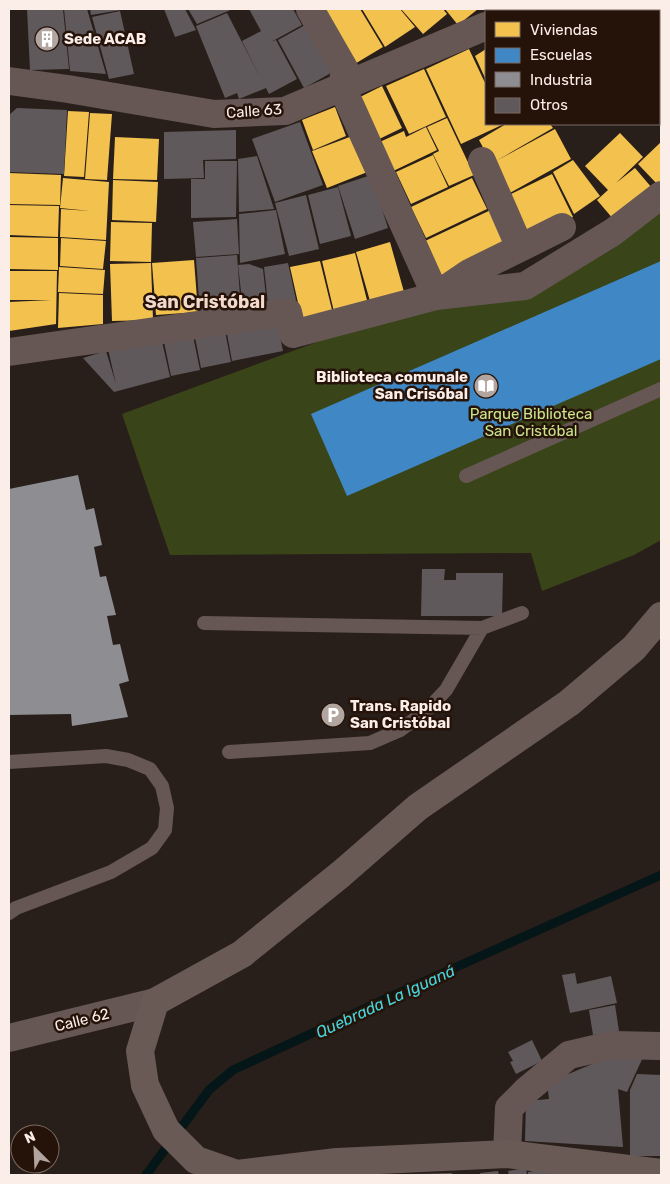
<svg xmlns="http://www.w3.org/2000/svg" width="670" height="1184" viewBox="0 0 670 1184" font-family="Rubik,sans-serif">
	<rect width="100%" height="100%" fill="#291f1a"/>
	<!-- green -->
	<path fill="#3a4419" d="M661 205V540L634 555 542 591 531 553 170 555 122 414 420 304 526 293Z"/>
	<!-- homes -->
	<path fill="#f2c14e" d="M328 9H360L383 47 353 65 322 12Z
		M362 9H400L415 27 385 47Z
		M401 9H443L447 14 423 34Z
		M445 9H478L458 25Z
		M539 9H561L563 11H536Z
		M567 9H587L589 11H564Z
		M589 9H615L611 11H591Z
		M619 9H634L636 11H615Z
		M469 49 486 85V124H504L461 144 426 69Z
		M486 49V80L475 56Z
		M424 69 446 117 409 134 386 86Z
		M661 84V115L659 113V86Z
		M382 86 402 128 373 142 352 101Z
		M335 107 346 136 313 150 302 120Z
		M68 111 89 112 84 177 64 176Z
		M90 113 112 114 107 180 85 179Z
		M447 118 474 175 449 186 433 154 439 151 427 127Z
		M506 124H550L553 128 496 161 555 129 571 159 508 194 479 140Z
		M426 127 437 150 387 174 373 145 404 131 406 137Z
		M620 133 643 157 616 183 635 168 652 188 614 220 597 200 608 190 585 166Z
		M355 135 370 171 327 188 312 151Z
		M115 137 159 139 157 180 113 179Z
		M661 142V181L657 184 638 164Z
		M433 155 448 187 411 204 396 172Z
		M573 160 600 196 574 214 553 172Z
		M9 173 61 175 60 205 9 204Z
		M552 174 573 217 527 241 505 197Z
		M63 178 109 182 106 240 60 237 61 209 90 211 60 208Z
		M472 178 487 209 426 238 411 207Z
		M113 180 158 182 156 222 112 220Z
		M9 205 59 206 58 237 9 235Z
		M495 208 513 247 443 279 425 241Z
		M111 222 152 223 151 262 110 261Z
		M9 237 58 238V270L9 269Z
		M61 238 106 241 103 269 60 266Z
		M390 242 406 299 372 308 356 252Z
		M355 253 369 308 335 316 322 261Z
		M194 260 198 312 156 315 152 263Z
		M320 261 334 318 303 325 290 267Z
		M151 263 153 320 112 321 110 264Z
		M59 267 105 270 103 294 58 292Z
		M9 271H57L56 324 9 331V302L51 300H9Z
		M59 293 103 295V324L58 328Z"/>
	<!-- schools -->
	<path fill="#3f88c5" d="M661 261V359L347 496 311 414Z"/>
	<!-- industry -->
	<path fill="#8d8d92" d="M78 475 86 510 94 508 102 545 94 547 100 577 106 576 116 615 107 616 113 645 120 644 129 681 119 684 128 717 72 726 71 714 9 715V489Z"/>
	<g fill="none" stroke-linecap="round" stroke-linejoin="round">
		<!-- stream -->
		<path stroke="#041617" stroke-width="9" d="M146 1175 209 1090 233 1070 394 995 661 875"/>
	</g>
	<!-- building -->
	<path fill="#60595b" d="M27 9H63L69 69 30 70Z
		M64 9H87L106 74 70 71Z
		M90 9H121V10L91 15Z
		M164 9H185L196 30 175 37Z
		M188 9H233L197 24Z
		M249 9H293L302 25 271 42 276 40 297 79 269 94 266 88 239 99 237 93 225 98 196 26 227 13 261 79 242 41 261 31Z
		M120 11 134 74 109 79 92 17Z
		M305 25 331 73 304 88 278 40Z
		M659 38 661 41V58L659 61Z
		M17 108 67 110 64 174 9 172V115Z
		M300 122 323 185 275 202 252 139Z
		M236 130V159L203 160 204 178 164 179V132Z
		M257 156 274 209 239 212 238 159Z
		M205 161H237L236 217 191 218V179H205Z
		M371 175 388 228 355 239 338 186Z
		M338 187 351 236 320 244 308 195Z
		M306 195 319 249 289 256 275 203Z
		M276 210 285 254 240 263 239 214Z
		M237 219 239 254 196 257 193 222Z
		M237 255 241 309 200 313 196 258Z
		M288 263 296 300 268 304 264 267Z
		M249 264 263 269 267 306 243 309 238 265Z
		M276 318 283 351 232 361 226 328Z
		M224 326 231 362 201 368 194 332Z
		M192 331 200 370 171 376 163 337Z
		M161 337 170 377 114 392 83 358 106 351 116 384 108 349Z
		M422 569H445L444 580H456V573H503L502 616H421Z
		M575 973 577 984 611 976 617 1003 570 1013 562 975Z
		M615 1005 619 1031 593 1035 589 1010Z
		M532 1040 542 1061 516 1074 510 1062 513 1061 508 1052Z
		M616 1054 644 1055 627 1092 618 1089 623 1147 525 1141 526 1101 549 1099 547 1083Z
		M637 1074 661 1075V1156H630V1090Z
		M563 1166 565 1175H528V1172Z
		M526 1168 527 1175H509L508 1171Z
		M498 1171 499 1175H481L480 1173Z
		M452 1173V1175H415V1174Z"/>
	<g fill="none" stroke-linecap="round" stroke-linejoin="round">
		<!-- lane -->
		<path stroke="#665754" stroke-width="14" d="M466 476 661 389
			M204 623 482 628 522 613
			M229 752 370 743 400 730 425 712 446 690 482 628
			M9 762 106 756 128 760 150 769 162 786 167 808 165 830 152 848 111 872 16 908 9 913"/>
		<!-- street -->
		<path stroke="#665754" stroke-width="28" d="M310 9 345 70 342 87 436 296
			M510 11 513 9
			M9 81 68 89 214 114 285 111 486 26
			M520 248 562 227
			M441 292 469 273 520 248 482 161
			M9 352 288 312 293 334 436 296 525 286 613 232 661 195
			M9 1038 155 1002
			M507 1154 509 1108 527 1090 569 1055 612 1045 661 1046"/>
		<!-- secondary -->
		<path stroke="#6a5a55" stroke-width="28" d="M661 616 634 648 569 703 418 807 341 874 242 954 155 1002 140 1051 145 1085 166 1130 196 1160 237 1174 337 1162 507 1154 661 1173"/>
	</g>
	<!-- icons -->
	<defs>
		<symbol id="building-disc" viewBox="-11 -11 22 22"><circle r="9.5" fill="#b2a59f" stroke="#25130a"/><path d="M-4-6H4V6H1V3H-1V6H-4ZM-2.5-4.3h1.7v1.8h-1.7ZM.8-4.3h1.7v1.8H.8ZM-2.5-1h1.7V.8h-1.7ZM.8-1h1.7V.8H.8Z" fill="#fff"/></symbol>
		<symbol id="library-disc" viewBox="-11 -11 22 22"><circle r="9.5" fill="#b2a59f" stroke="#25130a"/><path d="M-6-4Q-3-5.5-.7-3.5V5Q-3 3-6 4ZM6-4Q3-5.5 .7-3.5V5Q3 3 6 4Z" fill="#fff"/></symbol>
		<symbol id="parking-disc" viewBox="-11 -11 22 22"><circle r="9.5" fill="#b2a59f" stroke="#25130a"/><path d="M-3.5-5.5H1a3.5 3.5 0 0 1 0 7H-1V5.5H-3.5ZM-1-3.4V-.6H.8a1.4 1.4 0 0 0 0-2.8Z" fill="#fff"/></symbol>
	</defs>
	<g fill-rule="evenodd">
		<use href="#building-disc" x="33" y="25" width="28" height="28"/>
		<use href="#library-disc" x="472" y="372" width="28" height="28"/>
		<use href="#parking-disc" x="319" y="701" width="28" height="28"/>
	</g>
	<g text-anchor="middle" stroke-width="5" stroke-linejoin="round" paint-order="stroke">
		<!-- poi labels -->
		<g font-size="15" font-weight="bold" fill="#fbede7" stroke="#25130a" text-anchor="start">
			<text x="64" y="44">Sede ACAB</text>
			<text x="468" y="382" text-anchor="end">Biblioteca comunale<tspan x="468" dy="17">San Crisóbal</tspan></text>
			<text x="350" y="711">Trans. Rapido<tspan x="350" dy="17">San Cristóbal</tspan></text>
		</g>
		<!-- street labels -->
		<g font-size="15" fill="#fbede7" stroke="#25130a">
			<text transform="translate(254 111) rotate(-4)" y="5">Calle 63</text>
			<text transform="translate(82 1020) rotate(-14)" y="5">Calle 62</text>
		</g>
		<!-- park labels -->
		<g font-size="15" fill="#cce58b" stroke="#25130a">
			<text x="531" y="419">Parque Biblioteca<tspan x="531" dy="17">San Cristóbal</tspan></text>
		</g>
		<!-- water labels -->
		<g font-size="16" font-style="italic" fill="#46d5db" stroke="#25130a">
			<text transform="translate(385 1001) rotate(-25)" y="6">Quebrada La Iguaná</text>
		</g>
		<!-- quarter labels -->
		<g font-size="18" font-weight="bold" fill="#f3d9cc" stroke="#25130a">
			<text x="205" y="308">San Cristóbal</text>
		</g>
	</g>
	<!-- border -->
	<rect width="670" height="1184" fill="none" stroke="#fbede7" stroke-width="20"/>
	<!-- legend -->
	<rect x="485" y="10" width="175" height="115" fill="#25130a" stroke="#7b6a62"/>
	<rect x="495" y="22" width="25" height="15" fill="#f2c14e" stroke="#7b6a62"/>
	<text x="530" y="35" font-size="15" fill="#fbede7">Viviendas</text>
	<rect x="495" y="48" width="25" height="15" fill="#3f88c5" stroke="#7b6a62"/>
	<text x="530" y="60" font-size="15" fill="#fbede7">Escuelas</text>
	<rect x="495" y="72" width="25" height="15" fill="#8d8d92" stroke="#7b6a62"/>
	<text x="530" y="85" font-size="15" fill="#fbede7">Industria</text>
	<rect x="495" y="98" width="25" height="15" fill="#60595b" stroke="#7b6a62"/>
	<text x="530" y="110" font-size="15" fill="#fbede7">Otros</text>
	<!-- north arrow -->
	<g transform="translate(35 1149) rotate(336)"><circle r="24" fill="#25130a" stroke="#7b6a62"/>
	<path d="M0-4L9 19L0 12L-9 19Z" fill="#b2a59f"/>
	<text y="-8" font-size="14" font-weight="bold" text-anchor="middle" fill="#fbede7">N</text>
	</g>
</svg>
